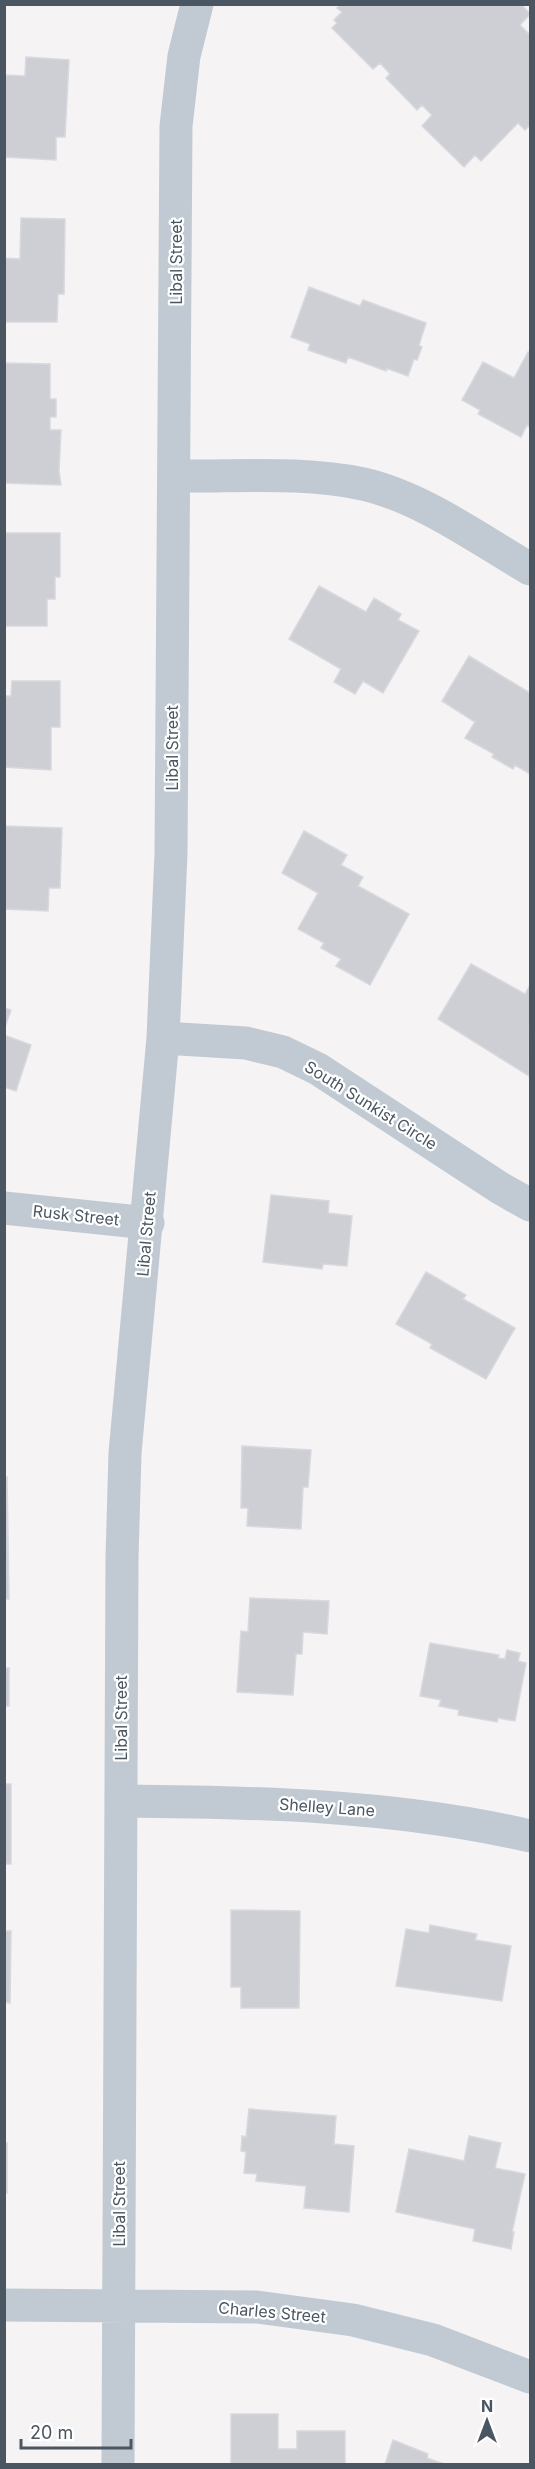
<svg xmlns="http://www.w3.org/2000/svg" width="535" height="2469" viewBox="0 0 535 2469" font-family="Inter,sans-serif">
	<rect width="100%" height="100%" fill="#f5f3f3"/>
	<!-- building -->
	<path fill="#cdcfd5" stroke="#d7d9de" stroke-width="1.5" d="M341 4H521L530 14 520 25 530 35V125L525 130 518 123 481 161 475 155 464 167 422 126 432 115 422 105 417 110 386 78 390 74 380 63 373 69 332 28 337 23 334 20 342 12 337 8Z
		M26 57 69 60 65 137H56V160L4 157V75L25 76Z
		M21 218 65 219 64 294H58L57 322H4V258L20 259Z
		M309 287 360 306 363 300 426 323 419 345 422 347 417 360 414 359 408 376 386 368V371L348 357 346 363 340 361 308 350 310 344 291 337Z
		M528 352 530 353V427L527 425 521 437 478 414 480 410 462 400 483 362 514 378Z
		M4 363 50 364V399H56V417H50V430H61L59 471 61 485 4 483Z
		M4 533H60V577H55V599H47V626H4Z
		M319 586 366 612 374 598 401 614 398 620 419 631 383 693 363 681 355 694 334 682 341 669 289 639Z
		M469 656 530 693V774L515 765 513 769 492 757 494 754 465 738 475 722 442 701Z
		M12 681H60V727H51V770L4 767V696H11Z
		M4 826 62 828 60 888H49L48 911 4 909Z
		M304 831 347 855 341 865 363 877 358 886 409 914 370 985 336 966 341 959 321 948 324 943 298 929 318 893 282 873Z
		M471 964 525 994 530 985 529 1076 438 1019Z
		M4 1008 11 1010 4 1030Z
		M4 1035 31 1045 16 1091 4 1087Z
		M271 1195 329 1201 328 1213 352 1216 347 1266 323 1264 322 1269 263 1262Z
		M426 1272 466 1295 463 1299 515 1328 486 1379 430 1348 432 1344 396 1324Z
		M242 1446 311 1450 308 1487H303L301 1529 247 1526 248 1508H241Z
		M4 1477H7L9 1599H4Z
		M250 1598 329 1601 327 1634 303 1632 302 1654H296L293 1695 237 1692 241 1631 248 1632Z
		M430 1643 499 1655 498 1658 505 1659 507 1650 520 1653 518 1661 526 1663 515 1721 498 1718 497 1722 458 1715 459 1710 439 1706 441 1700 420 1696Z
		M4 1668H9V1706H4Z
		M4 1784H11V1864H4Z
		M231 1910 300 1911 299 2008H241V1987H231Z
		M430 1925 477 1934 475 1940 511 1946 502 2001 396 1986 406 1929 429 1933Z
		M4 1931H11L10 2003 4 2002Z
		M249 2109 336 2116 334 2144 354 2146 349 2212 304 2208 306 2186 256 2181 257 2174 244 2173 246 2152 241 2151 242 2136 246 2137Z
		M469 2136 501 2143 495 2168 525 2174 512 2232H514L511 2249 473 2241 475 2229 396 2212 409 2149 464 2161Z
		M4 2143H7V2193H4Z
		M231 2414H278V2449H297V2431H345V2464H231Z
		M393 2440 428 2454 427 2458 444 2464H385Z"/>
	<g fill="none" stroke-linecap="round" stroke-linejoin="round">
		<!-- minor -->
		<path stroke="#c1cad2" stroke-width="33" d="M174 476C235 477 303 471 363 484 421 497 479 539 530 569
			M163 1038 246 1043 283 1052 318 1069 500 1188 530 1205
			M4 1208 148 1223
			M121 1801C258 1802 396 1805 530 1836
			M4 2305 257 2307 353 2320 433 2340 530 2377
			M118 2464 122 1558 125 1453 163 1038 171 853 176 126 184 56 197 4"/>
	</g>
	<g text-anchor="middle" stroke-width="4.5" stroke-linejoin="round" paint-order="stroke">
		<!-- street labels -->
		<g font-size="16" fill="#4a5661" stroke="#fff">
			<text transform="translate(176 262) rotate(-90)" y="6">Libal Street</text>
			<text transform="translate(172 748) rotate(-90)" y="6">Libal Street</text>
			<text transform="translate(371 1105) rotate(32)" y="6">South Sunkist Circle</text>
			<text transform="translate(76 1215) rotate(6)" y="6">Rusk Street</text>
			<text transform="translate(146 1234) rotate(-85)" y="6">Libal Street</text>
			<text transform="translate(121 1718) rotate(-90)" y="6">Libal Street</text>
			<text transform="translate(327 1807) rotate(4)" y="6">Shelley Lane</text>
			<text transform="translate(119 2204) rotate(-90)" y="6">Libal Street</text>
			<text transform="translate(272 2312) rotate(5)" y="6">Charles Street</text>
		</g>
	</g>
	<!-- border -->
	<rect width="535" height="2469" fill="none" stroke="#4a5661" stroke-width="12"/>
	<!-- north arrow -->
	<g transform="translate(487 2421)" stroke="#ffffff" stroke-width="4.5" paint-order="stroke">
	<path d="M0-4.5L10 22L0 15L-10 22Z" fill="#4a5661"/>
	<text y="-9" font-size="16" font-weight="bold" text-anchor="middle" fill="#4a5661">N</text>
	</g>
	<!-- scale -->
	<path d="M21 2439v9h110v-9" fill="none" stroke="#4a5661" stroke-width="3"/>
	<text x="30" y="2439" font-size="18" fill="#4a5661" stroke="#ffffff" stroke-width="4.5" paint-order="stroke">20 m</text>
</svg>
